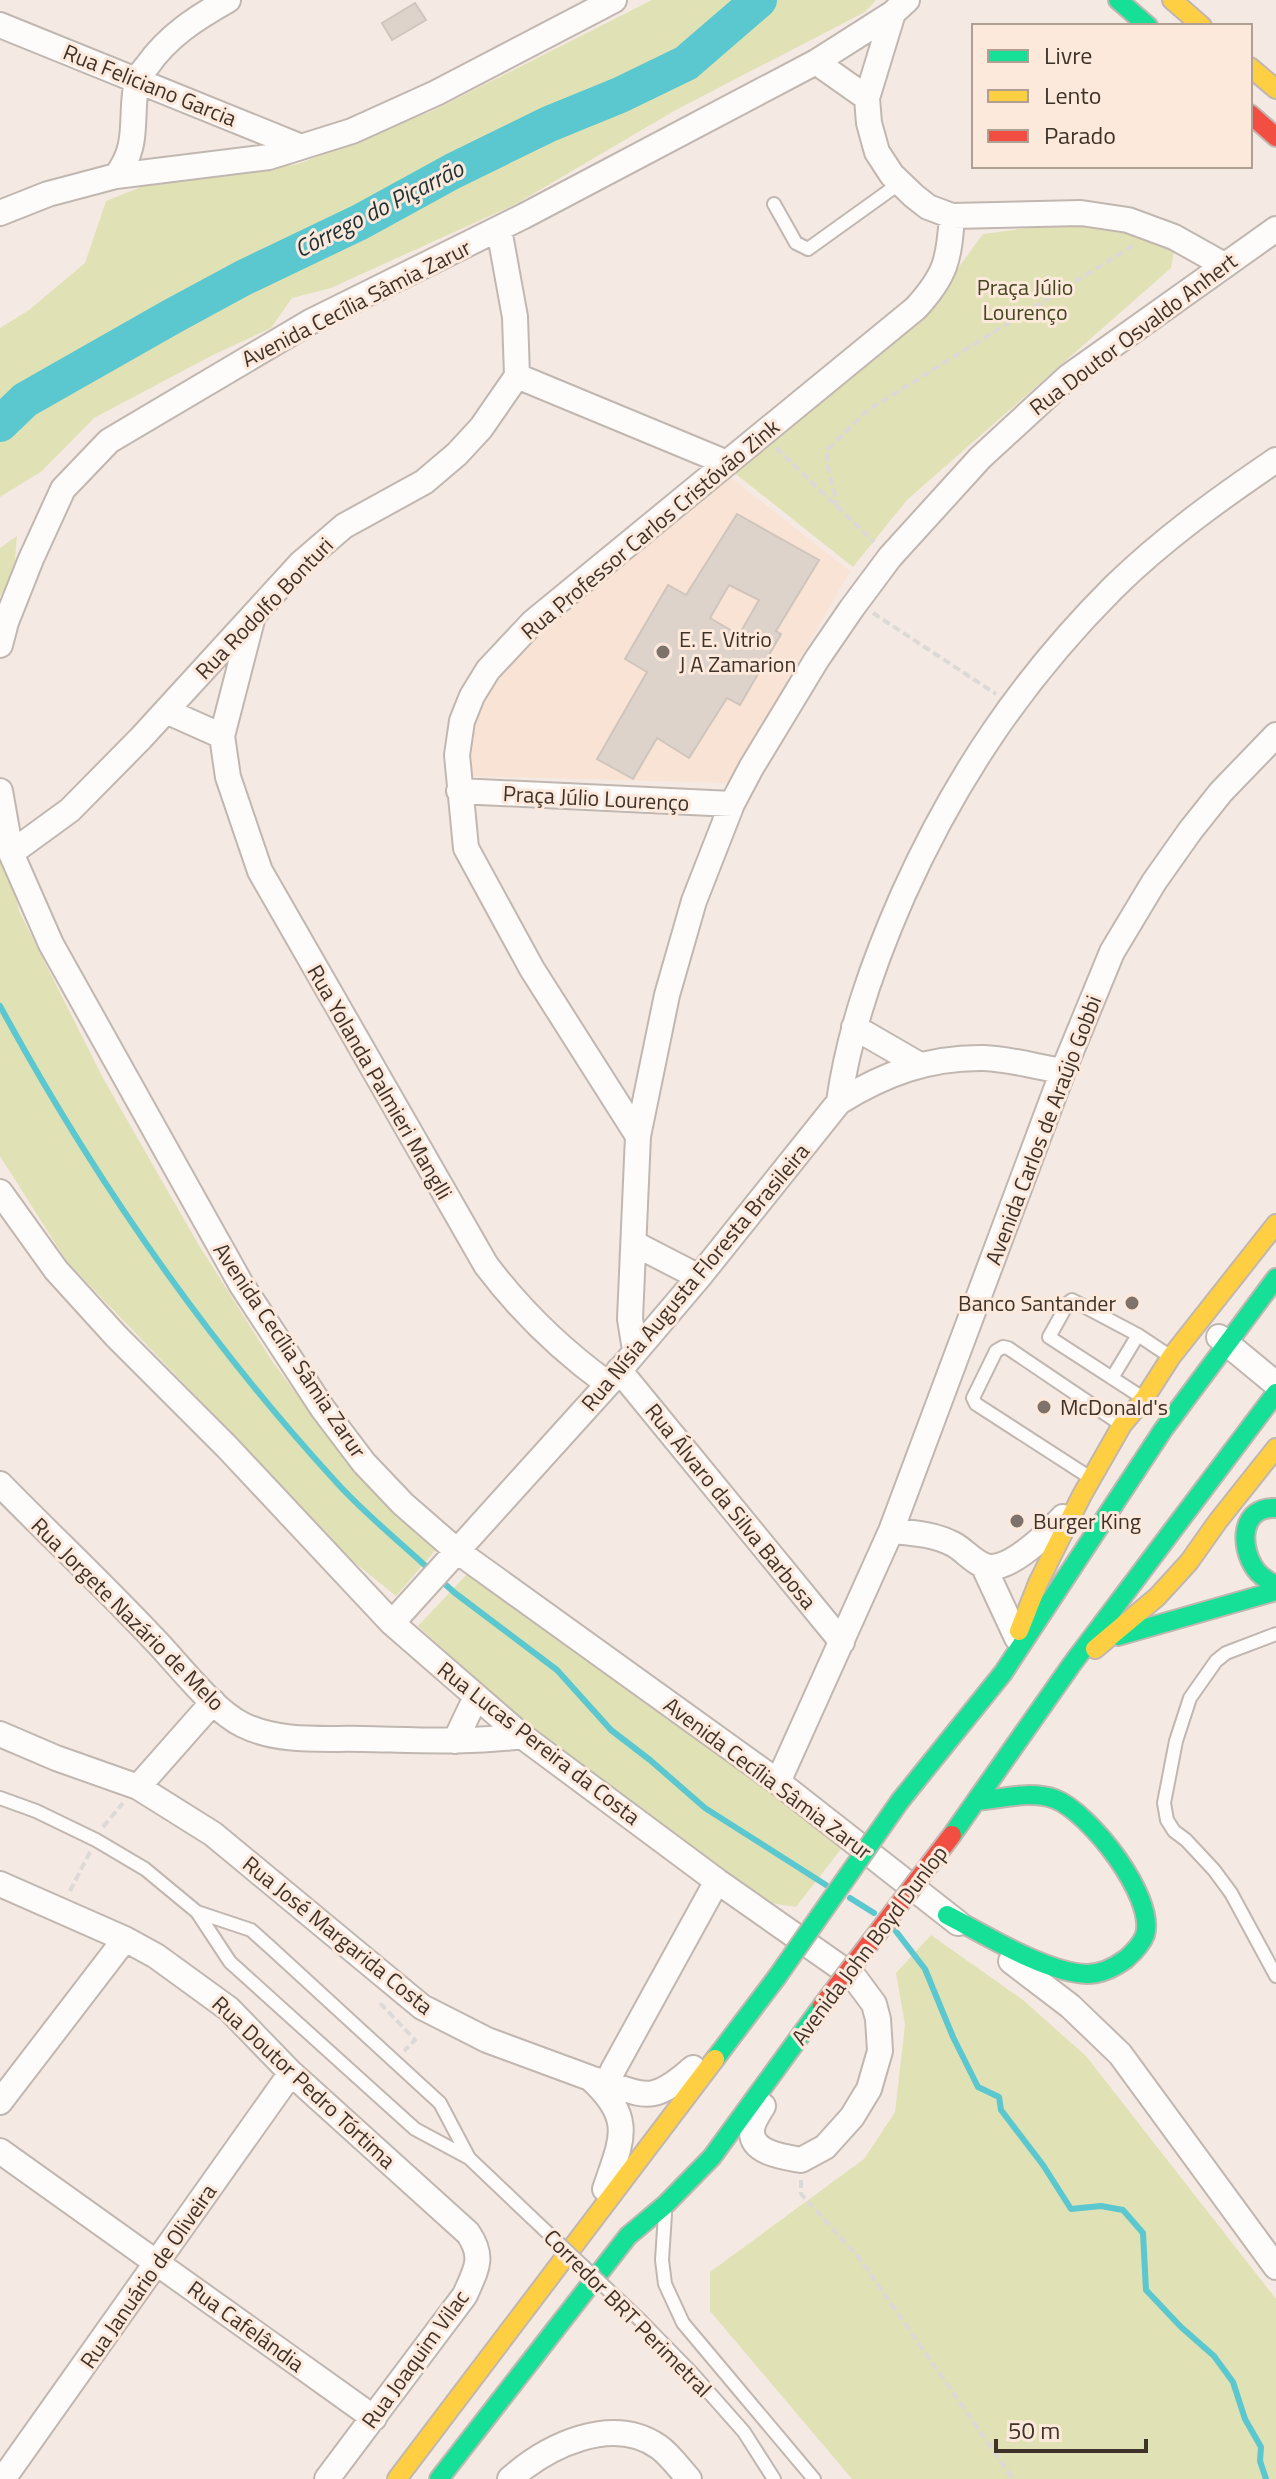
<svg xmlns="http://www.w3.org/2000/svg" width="1276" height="2479" viewBox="0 0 1276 2479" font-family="'Titillium Web',sans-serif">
	<rect width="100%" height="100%" fill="#f4eae3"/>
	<!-- built -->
	<path fill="#f8e3d4" d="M730 477 850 571 729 783 468 776 467 750 480 712 495 681 550 623Z"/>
	<!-- green -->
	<path fill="#e1e1b6" d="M652 0H876L865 12 674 111 516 204 331 288 292 298 271 328 213 355 94 418 42 471 0 497V328L29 310 85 263 106 201 141 187 298 164 432 111Z
		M1084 220 1163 242 1174 252 1171 268 907 500 853 567 732 471 923 316 983 234Z
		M17 536 14 571 0 597V548Z
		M0 829 19 911 103 1078 197 1242 272 1361 352 1469 439 1546 396 1596 334 1546 271 1474 67 1262 0 1156Z
		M470 1571 757 1782 841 1849 796 1907 771 1903 715 1865 517 1717 418 1626Z
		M931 1935 1023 2000 1086 2056 1276 2299V2479H852L710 2311V2272L864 2159 895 2112 905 2025 896 1973Z"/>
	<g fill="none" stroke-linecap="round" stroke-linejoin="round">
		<!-- stream -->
		<path stroke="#5bc7cf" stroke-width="6" d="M0 1006C93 1177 205 1339 337 1483 365 1514 399 1541 430 1570
			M438 1578 455 1593 557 1670 611 1730 650 1760 705 1808 826 1885
			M850 1898 874 1913
			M895 1930 925 1969 953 2037 978 2087 999 2097 1001 2110 1043 2165 1071 2209 1101 2206 1123 2210 1143 2233 1146 2290 1181 2327 1214 2356 1233 2382 1245 2419 1261 2447 1260 2461 1266 2479"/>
		<!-- river -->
		<path stroke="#5bc7cf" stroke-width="36" d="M0 424 25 400 171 317 243 278 360 222 453 171 549 124 620 95 686 63 759 0"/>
	</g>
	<!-- building -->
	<path fill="#ddd3cb" stroke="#cfc5bd" stroke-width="2" fill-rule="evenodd" d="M415 3 426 20 392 40 382 23Z
		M737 514 819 560 776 631 781 634 740 705 727 698 689 758 657 738 633 779 597 759 647 672 625 659 668 585 686 595ZM729 585 759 600 739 635 710 618Z"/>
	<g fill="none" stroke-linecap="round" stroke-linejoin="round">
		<defs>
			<path id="lane" d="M774 204 796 243 808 249 900 183
				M1138 1335 1168 1355
				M1112 1378 1138 1335 1072 1300 1068 1303 1049 1337 1143 1398
				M1089 1477 976 1404 973 1398 996 1351 1003 1347 1008 1348 1119 1423
				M1276 1634 1226 1653 1216 1661 1190 1698 1176 1741 1164 1803 1167 1820 1174 1831 1186 1840 1214 1870 1231 1893 1276 1976
				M0 1798 36 1811 96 1840 145 1869 197 1912 230 1962 415 2129 469 2158 531 2217
				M197 1912 251 1930 270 1947 440 2103 469 2158
				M665 2214 662 2260 665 2284 683 2323 814 2479
				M640 2320 691 2372 744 2432 774 2479"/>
			<path id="street" d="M893 13 867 98 869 123 877 152 892 175 914 196 928 207 952 216 1081 213 1128 220 1174 237 1224 265
				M0 25 299 146
				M816 62 867 98
				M116 176C141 144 129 117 137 81 138 76 143 71 147 66 168 36 196 18 228 0
				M0 213 48 194 116 176 269 157 352 131 436 93 614 0
				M517 376 727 463
				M253 616 222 736 228 777 260 871 486 1265C520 1310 561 1350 608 1384
				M0 645 6 622 31 559 63 489 109 441 310 322 524 216 816 62 893 13 907 0
				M166 711 222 736
				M0 791 11 853 51 944 241 1284 323 1409 364 1463 403 1504 457 1551 778 1782 958 1923
				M459 791 732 804
				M11 853 70 810 141 738 301 563 344 526 424 482 457 454 481 428 517 376 515 317 499 229
				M854 1027 918 1064
				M839 1102C849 1030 874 961 903 895 956 777 1023 678 1114 587 1163 539 1220 498 1276 460
				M638 1136 532 969 466 848 457 755 462 721 472 696 488 670 533 622 916 308C946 275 949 260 952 216
				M0 1192 56 1270 116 1336 227 1447 392 1623 522 1736 717 1881 854 1977 874 2004 878 2019 880 2051 869 2089 852 2117 825 2147 801 2160C784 2157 751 2153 752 2131 752 2122 759 2113 763 2106
				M635 1244 699 1277
				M1219 1337 1276 1384
				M635 1350 630 1319 638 1136 667 995 694 901 732 804 751 768 817 659 852 608 890 557 980 458 1068 377 1276 229
				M619 1370 842 1642
				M0 1484C50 1535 102 1584 151 1636 176 1661 212 1710 243 1725 280 1743 324 1738 363 1739 417 1740 469 1743 522 1736
				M891 1531C913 1533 934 1534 953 1544 965 1550 977 1567 991 1567 1014 1567 1048 1533 1063 1517
				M983 1565 1017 1638
				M392 1623 608 1384 699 1277 839 1102C884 1074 929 1057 984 1058 1010 1059 1037 1067 1063 1071
				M0 1734 56 1758 138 1787 213 1834 422 2007 487 2040 590 2078C635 2119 622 2139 605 2189
				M455 1741 476 1697
				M778 1782 891 1531 1063 1071 1112 952 1154 882 1190 831 1221 792 1276 735
				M138 1787 213 1702
				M0 1884 125 1939 156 1956 229 2009 291 2073 468 2233C485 2258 476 2269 465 2295L327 2479
				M1011 1961 1070 2006 1120 2054 1276 2267
				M593 2079C644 2093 648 2108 693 2068
				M604 2091 613 2070 717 1881
				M0 2102 125 1939
				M0 2151 374 2418
				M3 2479 291 2073
				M510 2479C547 2446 612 2414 659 2447 670 2455 680 2469 689 2479"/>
			<path id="fast" d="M1118 0 1148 26
				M1276 1508C1240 1506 1239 1547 1256 1570 1261 1577 1269 1581 1276 1586
				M1118 1636 1276 1591
				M900 1801 1003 1673 1163 1430 1276 1278
				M952 1835 1072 1664 1276 1393
				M947 1915C984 1934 1046 1973 1087 1974 1101 1974 1115 1967 1126 1959 1134 1952 1141 1945 1145 1935 1156 1897 1089 1812 1055 1799 1030 1790 1001 1799 976 1801
				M715 2059 777 1977
				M439 2479 628 2236 665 2205 712 2157 822 2006"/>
			<path id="slow" d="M1172 0 1202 26
				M1250 67 1276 89
				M1019 1631 1038 1583 1082 1495 1122 1425 1144 1399 1171 1357 1276 1224
				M1095 1649 1157 1597 1189 1562 1218 1521 1276 1448
				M397 2479 715 2059"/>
			<path id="jam" d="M1250 114 1276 137"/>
		</defs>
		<!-- lane casing -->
		<use href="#lane" stroke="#c1b7b0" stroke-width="16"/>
		<!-- street casing -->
		<use href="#street" stroke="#c1b7b0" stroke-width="28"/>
		<!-- fast casing -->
		<use href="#fast" stroke="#c1b7b0" stroke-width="22"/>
		<!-- slow casing -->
		<use href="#slow" stroke="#c1b7b0" stroke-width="22"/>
		<!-- jam casing -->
		<use href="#jam" stroke="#c1b7b0" stroke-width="22"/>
		<!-- path -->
		<path stroke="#dcd9d7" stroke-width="4" stroke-dasharray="8 4" stroke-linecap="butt" d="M776 448 874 542
			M838 508 827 463 828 449 868 410 1134 245
			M873 613 996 694
			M103 1827 123 1803
			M70 1891 90 1852
			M380 2003 415 2040 404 2051
			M801 2180V2194L860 2259 1013 2479"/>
		<!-- lane -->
		<use href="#lane" stroke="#fdfcfb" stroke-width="12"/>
		<!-- street -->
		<use href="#street" stroke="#fdfcfb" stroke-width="24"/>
		<!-- fast -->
		<use href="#fast" stroke="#16e098" stroke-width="18"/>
		<!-- slow -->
		<use href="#slow" stroke="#ffcf43" stroke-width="18"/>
		<!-- jam -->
		<use href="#jam" stroke="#f24e42" stroke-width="18"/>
		<defs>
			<path id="lane-bridge" d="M531 2217 640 2320"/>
			<path id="fast-bridge" d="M777 1977 900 1801"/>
			<path id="jam-bridge" d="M822 2006 952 1835"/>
		</defs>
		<!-- lane-bridge casing -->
		<use href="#lane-bridge" stroke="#c1b7b0" stroke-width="16" stroke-linecap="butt"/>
		<!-- fast-bridge casing -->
		<use href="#fast-bridge" stroke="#c6b6b0" stroke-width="22" stroke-linecap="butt"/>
		<!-- jam-bridge casing -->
		<use href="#jam-bridge" stroke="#c6b6b0" stroke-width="22" stroke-linecap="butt"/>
		<!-- lane-bridge -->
		<use href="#lane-bridge" stroke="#fdfcfb" stroke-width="12"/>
		<!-- fast-bridge -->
		<use href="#fast-bridge" stroke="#16e098" stroke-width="18"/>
		<!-- jam-bridge -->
		<use href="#jam-bridge" stroke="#f24e42" stroke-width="18"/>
	</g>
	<!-- markers -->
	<g fill="#7e726a" stroke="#fce9db" stroke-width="3">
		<circle cx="663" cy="652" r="8"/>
		<circle cx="1132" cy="1303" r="8"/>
		<circle cx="1044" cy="1407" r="8"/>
		<circle cx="1017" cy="1521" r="8"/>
	</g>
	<g text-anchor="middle" stroke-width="6" stroke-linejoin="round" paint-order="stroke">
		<!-- street labels -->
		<g font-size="22" fill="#3e3229" stroke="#fce9db">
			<text transform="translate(150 85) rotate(22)" y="8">Rua Feliciano Garcia</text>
			<text transform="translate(356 303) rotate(-27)" y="8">Avenida Cecília Sâmia Zarur</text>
			<text transform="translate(1133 334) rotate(-37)" y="8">Rua Doutor Osvaldo Anhert</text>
			<text transform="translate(650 529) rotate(-40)" y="8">Rua Professor Carlos Cristóvão Zink</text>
			<text transform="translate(264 608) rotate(-46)" y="8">Rua Rodolfo Bonturi</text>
			<text transform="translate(596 798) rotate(3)" y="8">Praça Júlio Lourenço</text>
			<text transform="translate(380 1082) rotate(60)" y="8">Rua Yolanda Palmieri Manglli</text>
			<text transform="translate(1043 1130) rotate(-69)" y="8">Avenida Carlos de Araújo Gobbi</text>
			<text transform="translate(695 1277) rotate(-50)" y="8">Rua Nísia Augusta Floresta Brasileira</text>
			<text transform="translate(290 1350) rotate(56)" y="8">Avenida Cecília Sâmia Zarur</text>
			<text transform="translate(731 1506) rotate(51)" y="8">Rua Álvaro da Silva Barbosa</text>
			<text transform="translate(128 1614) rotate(45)" y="8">Rua Jorgete Nazário de Melo</text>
			<text transform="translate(539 1743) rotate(38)" y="8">Rua Lucas Pereira da Costa</text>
			<text transform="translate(768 1778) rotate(37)" y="8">Avenida Cecília Sâmia Zarur</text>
			<text transform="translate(338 1935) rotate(39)" y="8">Rua José Margarida Costa</text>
			<text transform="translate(869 1945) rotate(-53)" y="8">Avenida John Boyd Dunlop</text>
			<text transform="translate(304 2082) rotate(43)" y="8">Rua Doutor Pedro Tórtima</text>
			<text transform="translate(148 2276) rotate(-55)" y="8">Rua Januário de Oliveira</text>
			<text transform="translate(628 2313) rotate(45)" y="8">Corredor BRT Perimetral</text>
			<text transform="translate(246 2326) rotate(36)" y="8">Rua Cafelândia</text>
			<text transform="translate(415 2359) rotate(-54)" y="8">Rua Joaquim Vilac</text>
		</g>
		<!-- park labels -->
		<g font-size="22" fill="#44471f" stroke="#fce9db">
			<text x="1025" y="295">Praça Júlio<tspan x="1025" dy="25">Lourenço</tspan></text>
		</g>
		<!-- poi labels -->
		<g font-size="22" fill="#3e3229" stroke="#fce9db" text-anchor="start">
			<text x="679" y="647">E. E. Vitrio<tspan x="679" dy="25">J A Zamarion</tspan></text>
			<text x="1116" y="1311" text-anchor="end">Banco Santander</text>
			<text x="1060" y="1415">McDonald's</text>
			<text x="1033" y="1529">Burger King</text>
		</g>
		<!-- water labels -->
		<g font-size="24" font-style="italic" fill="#1b3336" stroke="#fce9db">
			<text transform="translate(379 209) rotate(-27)" y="8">Córrego do Piçarrão</text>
		</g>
	</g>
	<!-- legend -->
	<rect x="972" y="24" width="280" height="144" fill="#fce9db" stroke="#b0a094" stroke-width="2"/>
	<rect x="988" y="50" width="40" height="12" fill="#16e098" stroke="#b0a094" stroke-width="2"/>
	<text x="1044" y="64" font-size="24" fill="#3e3229">Livre</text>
	<rect x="988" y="90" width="40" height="12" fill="#ffcf43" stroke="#b0a094" stroke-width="2"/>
	<text x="1044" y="104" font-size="24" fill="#3e3229">Lento</text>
	<rect x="988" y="130" width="40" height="12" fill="#f24e42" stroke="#b0a094" stroke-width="2"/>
	<text x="1044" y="144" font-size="24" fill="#3e3229">Parado</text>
	<!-- scale -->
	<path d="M996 2439v12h150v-12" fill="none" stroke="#3e3229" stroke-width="4"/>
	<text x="1008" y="2439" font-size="24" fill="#3e3229" stroke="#fce9db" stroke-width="6" paint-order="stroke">50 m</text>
</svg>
